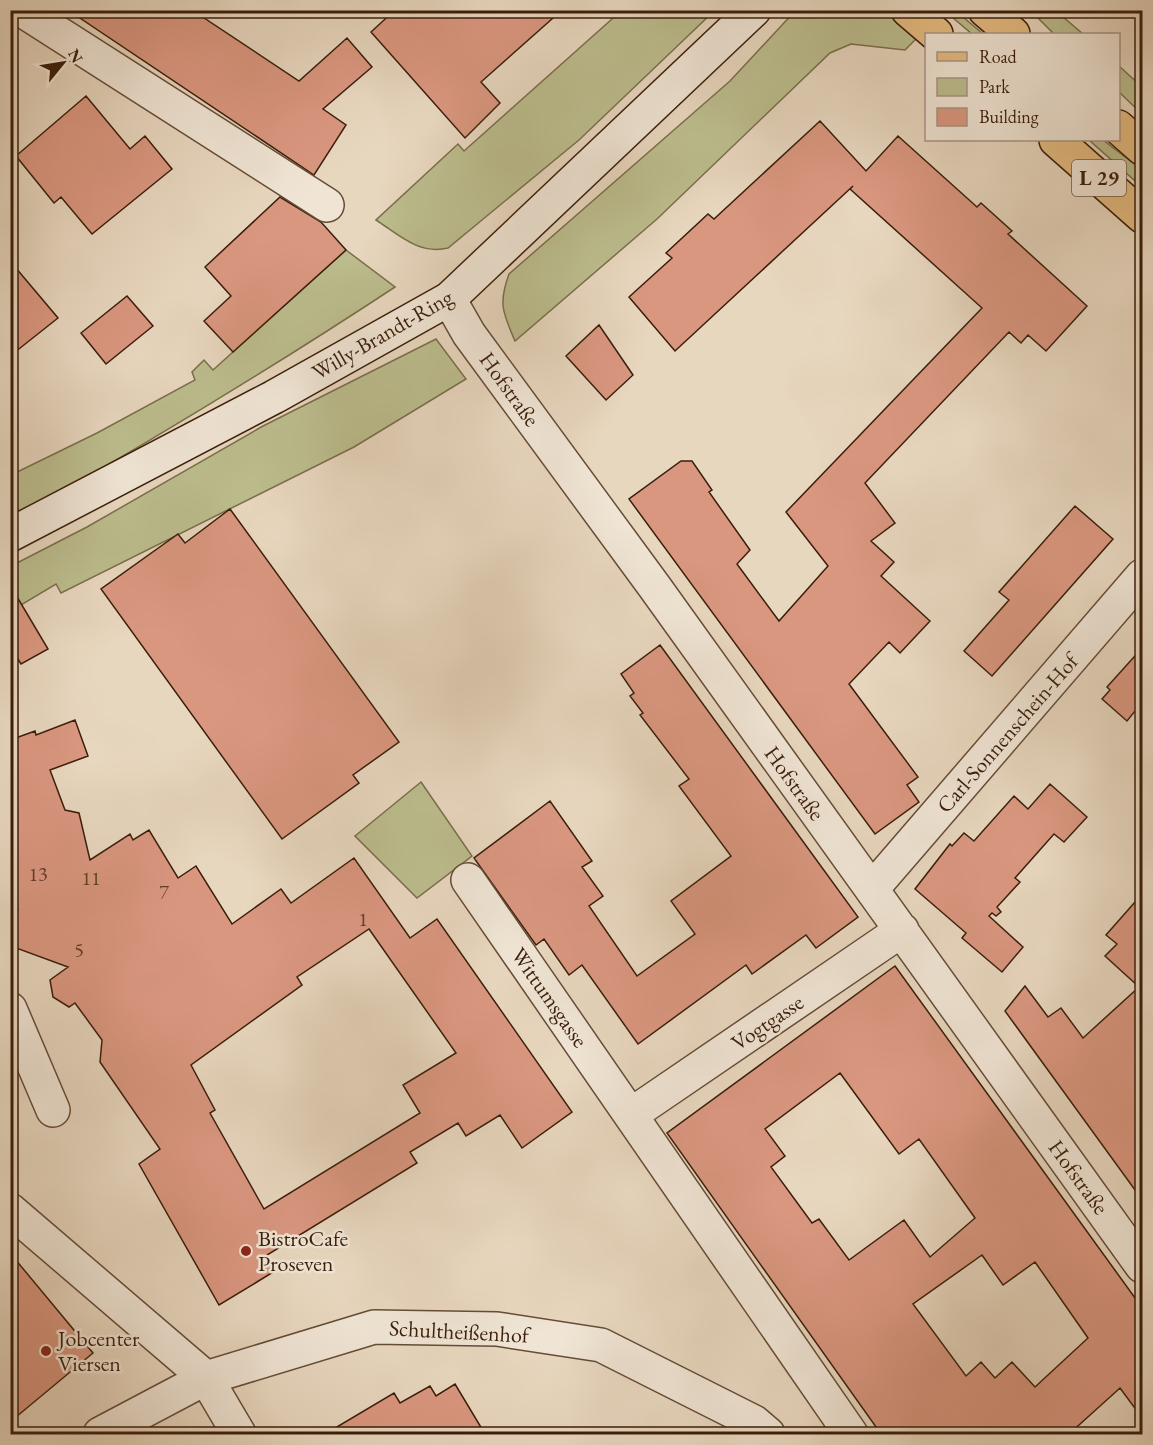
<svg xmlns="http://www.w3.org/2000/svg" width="1153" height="1445" viewBox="0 0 1153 1445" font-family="'EB Garamond',serif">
	<rect width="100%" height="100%" fill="#e8d7bf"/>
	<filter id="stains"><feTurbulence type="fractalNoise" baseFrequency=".00333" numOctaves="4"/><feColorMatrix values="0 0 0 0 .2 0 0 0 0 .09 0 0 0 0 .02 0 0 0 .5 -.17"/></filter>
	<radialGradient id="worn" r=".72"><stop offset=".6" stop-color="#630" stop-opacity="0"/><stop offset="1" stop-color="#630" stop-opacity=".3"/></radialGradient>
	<!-- green -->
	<path fill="#bcbd8e" stroke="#7b6e4c" stroke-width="1.5" d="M621 11H714L579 140 448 248C419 255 399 235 376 220L458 144 464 151Z
		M795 11H881L920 35 905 50 851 44 830 53 657 219 515 341C503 313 498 304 509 274L730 81Z
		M945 11H956L983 34H972Z
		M1031 11H1056L1083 34H1054Z
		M1119 66 1142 87V114L1119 92Z
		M1089 140H1103L1142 170V187Z
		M346 250 395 287C269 370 141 447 11 521V475L97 433 195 380 192 372 204 360 213 370Z
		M436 339 466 379 354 447 61 593 56 584 11 611V566L87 527 263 426Z
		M421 782 472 856 417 898 355 836Z"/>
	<!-- building -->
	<path fill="#da9780" stroke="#3a1e0a" stroke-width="1.5" fill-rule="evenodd" d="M68 10H192L299 81 347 38 372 67 323 109 346 125 314 175Z
		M395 10H562L481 82 500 103 465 138 371 32Z
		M86 96 130 149 145 136 172 169 92 234 61 197 54 203 16 156Z
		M820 121 866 171 898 136 977 207 981 203 1012 231 1008 234 1087 306 1046 351 1028 335 1021 343 1009 332 865 483 895 523 871 541 894 562 881 576 930 621 900 653 889 642 849 684 918 777 907 785 919 802 875 834 629 499 681 461H692L712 490 709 492 750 550 737 564 779 621 828 566 786 512 982 308 850 189 853 186 675 351 629 297 672 258 666 253 708 214 714 219Z
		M280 197 321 222 346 250 233 352 204 321 231 296 205 267Z
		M10 261 58 318 10 356Z
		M127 296 153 326 106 364 81 333Z
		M599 325 633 375 606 400 566 356Z
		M1075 506 1113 539 992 676 964 651 1009 600 999 592Z
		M230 509 399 742 353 775 359 783 282 839 101 589 178 534 185 543Z
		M10 585 48 649 21 664 10 646Z
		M660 645 858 917 816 948 806 935 752 974 746 965 638 1044 582 965 569 975 544 939 536 945 474 858 550 801 592 861 582 867 603 896 589 906 637 976 695 934 671 901 731 856 679 786 689 779 640 715 643 713 630 696 634 693 621 674Z
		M1143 647V718L1135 711 1127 721 1102 699 1110 690 1107 687Z
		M75 720 88 756 50 770 65 810 79 813 90 860 130 834 133 840 149 830 178 878 196 866 232 924 281 889 291 903 354 858 410 938 437 919 572 1112 522 1148 500 1115 466 1136 458 1123 410 1152 417 1163 267 1255 275 1271 219 1305 139 1164 160 1149 100 1062 102 1040 75 1003 69 1007 53 997 50 980 68 967 16 948 10 937V914L18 910 10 889V740L35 731 36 735ZM369 929 456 1053 403 1085 420 1113 264 1209 210 1113 215 1110 191 1065 302 985 297 977Z
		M1050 784 1087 817 1064 842 1054 834 1015 878 1020 882 997 907 1001 912 996 916 992 913 989 916 1023 947 1002 972 962 938 966 933 915 889 950 844 952 846 964 833 974 841 1014 796 1028 809Z
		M1143 893V1201L1005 1011 1025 986 1048 1017 1061 1008 1083 1038 1139 987 1105 956 1117 944 1106 935Z
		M895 966 1143 1309V1419L1120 1388 1069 1434H881L667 1133ZM840 1073 899 1154 919 1139 975 1218 930 1257 904 1220 849 1260 819 1219 812 1223 771 1167 785 1156 765 1129ZM982 1255 1003 1285 1035 1262 1088 1338 1035 1387 1012 1362 995 1378 981 1362 966 1376 913 1304Z
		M10 1253 93 1353 10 1422Z
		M455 1384 485 1434H325L394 1393 400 1403 430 1386 436 1396Z"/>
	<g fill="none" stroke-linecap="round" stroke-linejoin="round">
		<defs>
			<path id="street" d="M22 10 327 205
				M449 299 469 334 654 586 1142 1266
				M468 880 851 1434
				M872 889 1142 576
				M10 1009 53 1110
				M632 1114 902 930
				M10 1210 206 1378 239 1434
				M100 1434 206 1378 374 1327 497 1329 601 1345 754 1422 768 1434"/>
			<path id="secondary" d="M10 535 274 397 449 299 754 10"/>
			<path id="primary" d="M908 10 936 34
				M985 10 1013 34
				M1118 127 1142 148
				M1056 140 1142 216"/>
		</defs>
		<!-- street casing -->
		<use href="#street" stroke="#664c37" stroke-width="36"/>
		<!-- secondary casing -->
		<use href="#secondary" stroke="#3a1e0a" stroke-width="36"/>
		<!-- primary casing -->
		<use href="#primary" stroke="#3a1e0a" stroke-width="36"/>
		<!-- street -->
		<use href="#street" stroke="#f0e5d5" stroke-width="33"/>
		<!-- secondary -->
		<use href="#secondary" stroke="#f0e5d5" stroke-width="33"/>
		<!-- primary -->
		<use href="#primary" stroke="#e4bc80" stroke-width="33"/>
	</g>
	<!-- markers -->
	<g fill="#8f2418" stroke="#f0e5d5" stroke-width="2">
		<circle cx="246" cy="1251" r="6"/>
		<circle cx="46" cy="1351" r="6"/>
	</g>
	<g text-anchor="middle" stroke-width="5" stroke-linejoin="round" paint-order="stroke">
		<!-- number labels -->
		<g font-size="20" fill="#623c28">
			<text x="38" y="881">13</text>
			<text x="91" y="885">11</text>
			<text x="164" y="899">7</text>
			<text x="363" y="926">1</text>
			<text x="79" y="957">5</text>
		</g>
		<!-- shield labels -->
		<rect fill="#f0e5d5" stroke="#715a47" stroke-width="1.5" x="1072" y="160" width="54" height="36" rx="4.5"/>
		<g font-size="21" font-weight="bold" fill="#3a1e0a">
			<text x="1099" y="185">L 29</text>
		</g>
		<!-- street labels -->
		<g font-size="22" fill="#3a1e0a" stroke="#f0e5d5">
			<text transform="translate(382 334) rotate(-30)" y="8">Willy-Brandt-Ring</text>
			<text transform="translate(510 389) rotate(54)" y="8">Hofstraße</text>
			<text transform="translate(1007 733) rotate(-49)" y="8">Carl-Sonnenschein-Hof</text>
			<text transform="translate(795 783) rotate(54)" y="8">Hofstraße</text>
			<text transform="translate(550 997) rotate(55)" y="8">Wittumsgasse</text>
			<text transform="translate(767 1022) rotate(-34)" y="8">Vogtgasse</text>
			<text transform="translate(1079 1177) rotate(54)" y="8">Hofstraße</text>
			<text transform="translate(459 1331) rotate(3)" y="8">Schultheißenhof</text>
		</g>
		<!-- poi labels -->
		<g font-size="22" fill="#3a1e0a" stroke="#f0e5d5" text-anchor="start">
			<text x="258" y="1246">BistroCafe<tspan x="258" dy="25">Proseven</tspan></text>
			<text x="58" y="1346">Jobcenter<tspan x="58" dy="25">Viersen</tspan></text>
		</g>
	</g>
	<!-- margin -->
	<rect width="1153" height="1445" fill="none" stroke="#e8d7bf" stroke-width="36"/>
	<rect x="12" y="12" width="1129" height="1421" fill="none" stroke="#3a1e0a" stroke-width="3"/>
	<rect x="18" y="18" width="1117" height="1409" fill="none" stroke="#3a1e0a" stroke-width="1.5"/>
	<!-- legend -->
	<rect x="925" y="33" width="195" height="108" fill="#f0e5d5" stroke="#a79584" stroke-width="1.5"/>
	<rect x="937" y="52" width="30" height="9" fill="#e4bc80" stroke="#a79584" stroke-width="1.5"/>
	<text x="979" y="63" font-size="18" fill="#3a1e0a">Road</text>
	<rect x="937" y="78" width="30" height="18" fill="#bcbd8e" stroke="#a79584" stroke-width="1.5"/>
	<text x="979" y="93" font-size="18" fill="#3a1e0a">Park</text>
	<rect x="937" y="108" width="30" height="18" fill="#da9780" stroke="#a79584" stroke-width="1.5"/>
	<text x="979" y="123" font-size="18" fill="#3a1e0a">Building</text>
	<!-- north arrow -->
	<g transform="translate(63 63) rotate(60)" stroke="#f0e5d5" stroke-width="4.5" paint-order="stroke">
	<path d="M0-4.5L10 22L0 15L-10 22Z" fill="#3a1e0a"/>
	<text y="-9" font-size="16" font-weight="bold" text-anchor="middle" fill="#3a1e0a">N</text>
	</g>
	<rect width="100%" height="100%" filter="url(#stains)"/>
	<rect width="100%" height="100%" fill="url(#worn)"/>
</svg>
